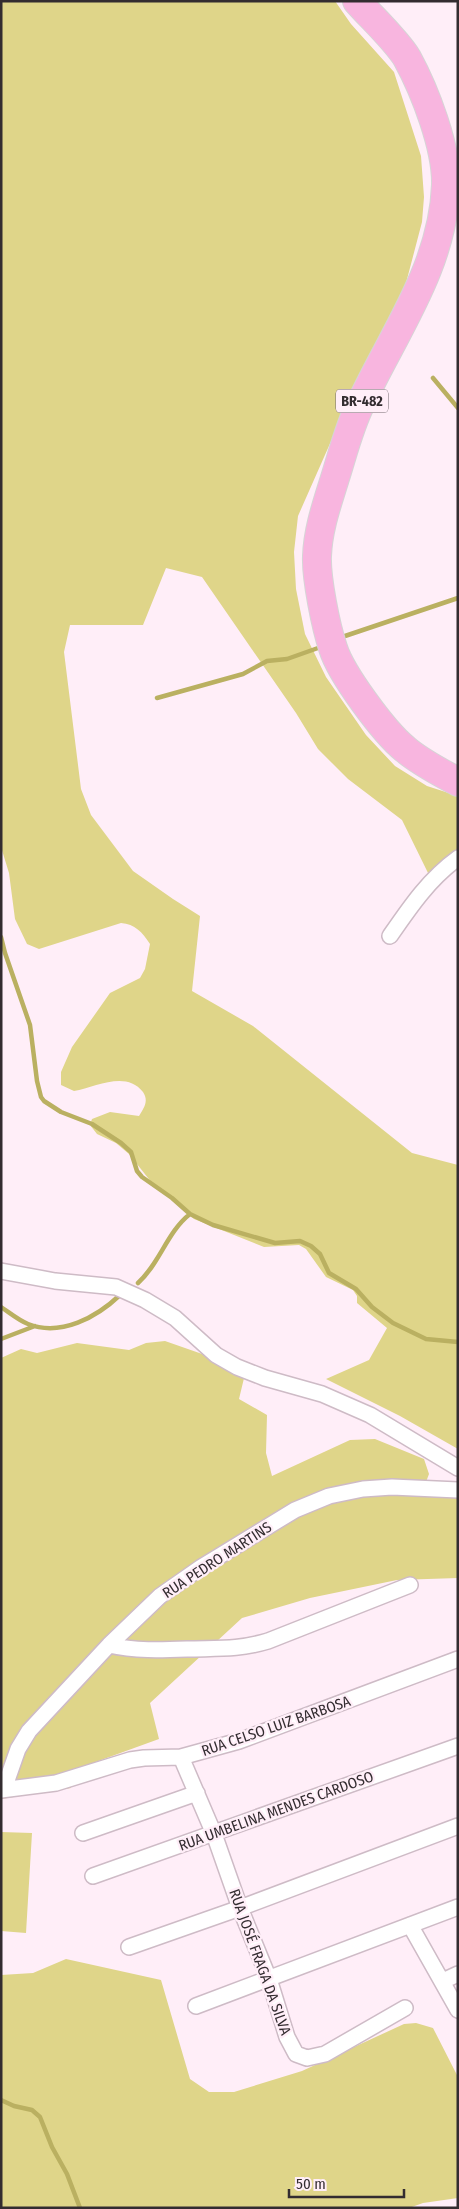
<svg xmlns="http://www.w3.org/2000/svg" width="459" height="2209" viewBox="0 0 459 2209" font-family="'Fira Sans Condensed',sans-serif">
	<rect width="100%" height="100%" fill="#ffeef8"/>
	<!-- green -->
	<path fill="#dfd589" d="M1 1H335L351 24 394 72 421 156 424 197 422 222 400 306 336 430 298 516 294 552 296 589 305 634 326 677 366 735 395 766 427 786 458 796V852L430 877 402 820 348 779 318 749 296 713 202 577 166 568 143 625H70L64 652 81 789 91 815 133 871 173 899 200 916 192 991 253 1026 412 1153 458 1165V1449L400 1416 326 1379 369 1360 387 1328 357 1303V1296L353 1290 326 1277 306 1249 299 1245 264 1247 194 1219 152 1183 129 1154 116 1143 97 1134 90 1125 92 1119 110 1112 139 1116C144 1108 149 1101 143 1092 126 1070 96 1087 74 1091L61 1085V1072L72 1047 110 993 140 978 145 969 150 944C142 932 135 924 121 923L39 949 27 944 15 919 9 873 1 847Z
		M165 1341 205 1355 245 1374 239 1399 267 1415 266 1453 272 1476 350 1440 375 1439 424 1459 429 1474 426 1482 458 1493V1578L397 1580 310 1598 242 1618 150 1703 159 1739 79 1768 70 1777 71 1788 1 1799V1358L21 1349 37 1353 77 1343 129 1350 146 1343Z
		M1 1832 32 1833 26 1933 1 1931Z
		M66 1959 161 1980 190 2079 209 2092H234L302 2071 404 2024 416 2023 433 2028 458 2077V2198L423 2203 409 2208H1V1975L33 1973Z"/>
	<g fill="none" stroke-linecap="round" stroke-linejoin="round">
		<!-- stream -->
		<path stroke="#bab061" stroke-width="4.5" d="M433 378 458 408
			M345 636 458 598
			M157 698 243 674 267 661 287 659 318 648
			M1 937 5 953 30 1025 37 1081 41 1097 44 1101 61 1112 92 1124 121 1143 131 1152 137 1171 142 1177 172 1198 190 1214 213 1225 275 1243 300 1241 311 1246 320 1254 329 1273 356 1289 372 1307 393 1323 426 1339 458 1342
			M138 1283C160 1263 167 1232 190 1214
			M1 1307C10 1313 18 1320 28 1324 61 1337 97 1317 120 1295
			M1 1339 35 1326
			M1 2100 14 2106 32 2110 40 2117 52 2147 67 2174 80 2208"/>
		<defs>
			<path id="street" d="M390 936C410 907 429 879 458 858
				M1 1271 55 1281 116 1287 145 1300 175 1318 216 1355 237 1367 265 1378 322 1394 370 1415 458 1468
				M109 1645C135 1651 161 1650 187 1649 218 1648 238 1650 268 1641L410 1585
				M181 1757 214 1834 240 1908 269 1979 287 2037 296 2054 307 2058 325 2054 405 2008
				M4 1789 18 1749 29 1731 109 1645 160 1596 200 1568 295 1510 329 1496 363 1489 392 1487 458 1490
				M1 1790 56 1783 130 1760 144 1758 181 1757 239 1741 458 1659
				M83 1833 197 1793
				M93 1876 458 1746
				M410 1925 458 2010
				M129 1947 240 1908 458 1826
				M443 1981 458 1974
				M196 2006 458 1907"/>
			<path id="highway" d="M357 1C372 18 396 40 407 58 425 91 447 148 446 185 443 267 394 332 361 403 349 427 343 453 335 478 327 504 318 529 317 556 316 578 326 627 333 648 341 674 384 732 405 749 420 762 440 772 458 782"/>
		</defs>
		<!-- street casing -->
		<use href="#street" stroke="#cebbc6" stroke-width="18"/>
		<!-- highway casing -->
		<use href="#highway" stroke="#d6d5d6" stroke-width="30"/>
		<!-- street -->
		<use href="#street" stroke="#fff" stroke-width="15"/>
		<!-- highway -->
		<use href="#highway" stroke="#f8b5df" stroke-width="28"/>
	</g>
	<g text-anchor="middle" stroke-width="4.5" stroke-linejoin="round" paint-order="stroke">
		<!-- shield labels -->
		<rect fill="#ffeef8" stroke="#70666c" stroke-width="1" x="336" y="389.5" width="52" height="23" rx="4"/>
		<g font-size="14" font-weight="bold" fill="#332c30">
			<text x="362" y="406">BR-482</text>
		</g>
		<!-- street labels -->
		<g font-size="15" fill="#332c30" stroke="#ffeef8">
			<text transform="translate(217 1560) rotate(-33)" y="5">RUA PEDRO MARTINS</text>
			<text transform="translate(276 1726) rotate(-19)" y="5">RUA CELSO LUIZ BARBOSA</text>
			<text transform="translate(276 1811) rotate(-20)" y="5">RUA UMBELINA MENDES CARDOSO</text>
			<text transform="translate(260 1962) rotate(70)" y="5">RUA JOSÉ FRAGA DA SILVA</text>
		</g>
	</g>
	<!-- border -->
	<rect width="459" height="2209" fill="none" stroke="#332c30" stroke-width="5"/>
	<!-- scale -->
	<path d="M289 2189v8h115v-8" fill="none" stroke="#332c30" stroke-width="2.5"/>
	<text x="296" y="2189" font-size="15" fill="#332c30" stroke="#ffeef8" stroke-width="4" paint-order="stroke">50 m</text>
</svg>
